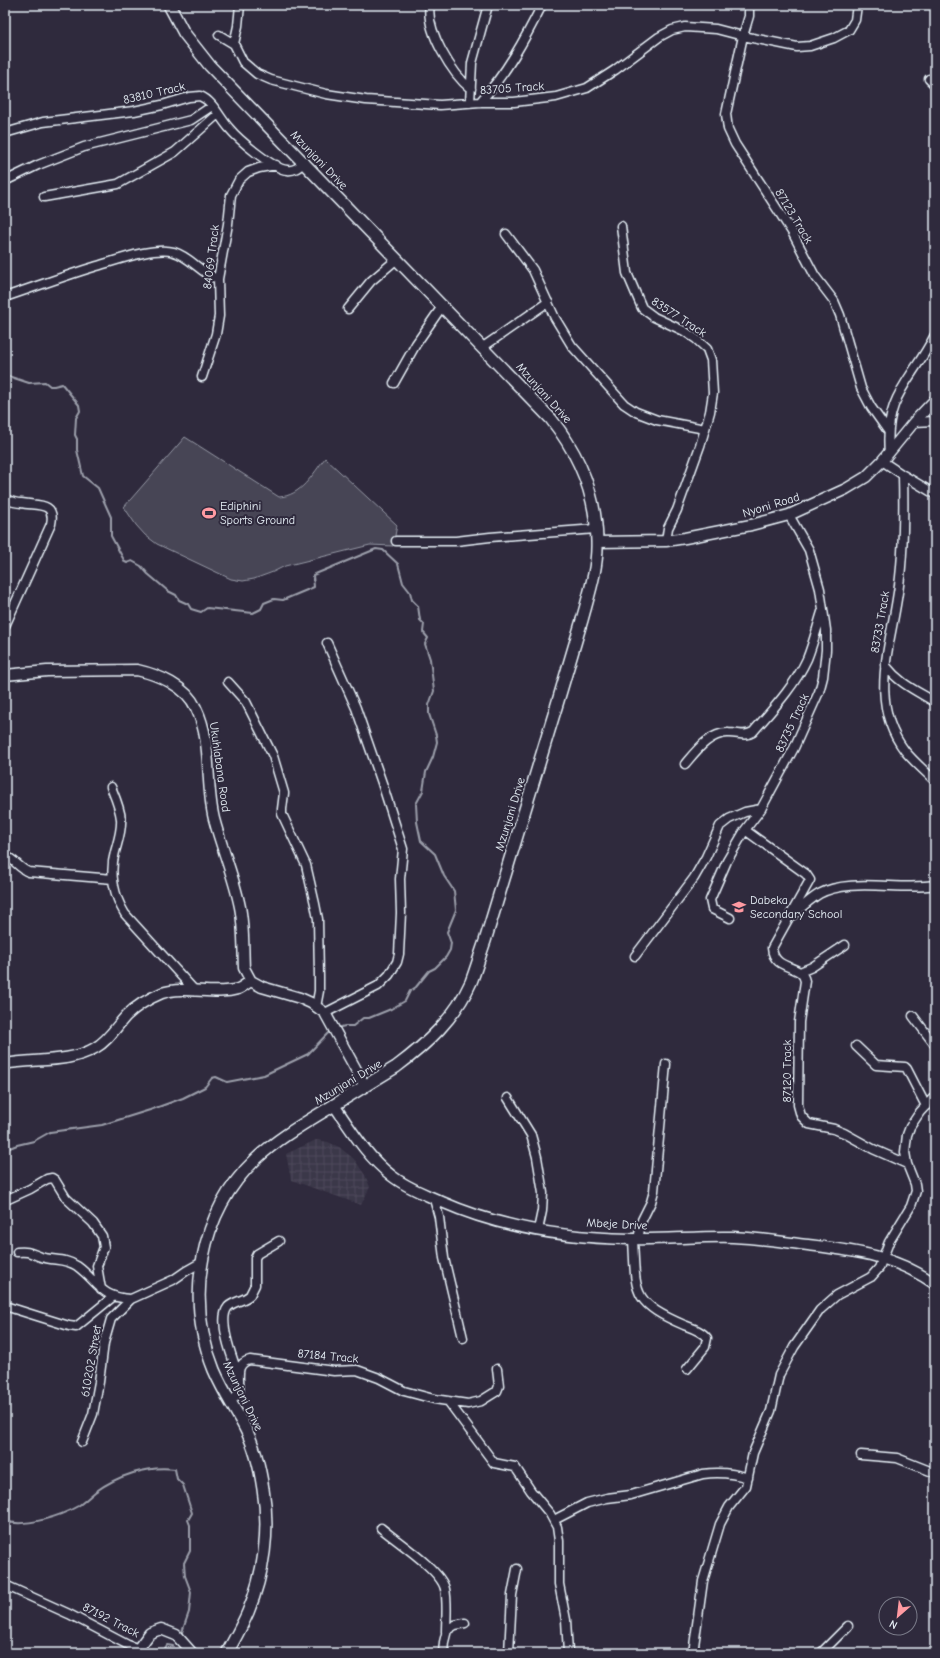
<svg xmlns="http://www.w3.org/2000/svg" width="940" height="1658" viewBox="0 0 940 1658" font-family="'Comic Neue',sans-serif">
	<defs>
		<pattern id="industrial-grid" width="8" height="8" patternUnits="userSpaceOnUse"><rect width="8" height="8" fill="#3b3749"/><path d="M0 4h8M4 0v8" fill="none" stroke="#4e4b5b"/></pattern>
	</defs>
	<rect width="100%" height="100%" fill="#2f2a3d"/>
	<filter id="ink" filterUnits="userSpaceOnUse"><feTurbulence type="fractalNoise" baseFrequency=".025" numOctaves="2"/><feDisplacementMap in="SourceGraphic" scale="8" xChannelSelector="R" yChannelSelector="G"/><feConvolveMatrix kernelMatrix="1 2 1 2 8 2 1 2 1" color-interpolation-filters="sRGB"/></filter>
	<g filter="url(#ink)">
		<!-- industrial -->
		<path fill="url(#industrial-grid)" d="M316 1140 328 1142 339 1147 354 1159 365 1175 370 1187 361 1205 291 1180 286 1154Z"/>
		<!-- park -->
		<path fill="#464455" stroke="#979aa6" d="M185 437 279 497C301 496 313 474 325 458L397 525 393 546 370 545 285 566 273 572 254 579 243 581 231 579 157 544 145 535 136 525 124 507Z"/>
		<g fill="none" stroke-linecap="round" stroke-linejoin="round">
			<!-- stream -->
			<path stroke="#9c9fab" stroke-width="2" d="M5 375 29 383 45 382 50 386H54L62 384 79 405 80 411 76 418 75 435 77 439V450L83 476 98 488 111 517V536L125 562 127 563 132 561 141 566 148 574 168 591 176 595 179 600 188 604 191 609 201 612 207 608 253 613 261 609 264 603 274 599 283 600 314 587 313 575 376 549 383 550 398 564 403 583 410 592 412 600 418 606 420 620 424 624 423 632 428 638 425 644 430 659 434 691 429 705V714L436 735 437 742 433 757 426 772 423 791 416 804 417 822 421 841 435 854 444 876 454 891 456 910 447 932 451 943 450 950 446 957 435 968 429 971 416 987 410 991 405 1001 391 1009 369 1018H363L353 1026H345L337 1028
				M5 1150 17 1145 34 1141 50 1132 102 1125 150 1110 183 1098 205 1087 212 1078 216 1077 227 1082 264 1075 308 1054 331 1030
				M5 1521C24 1528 61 1516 78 1506 84 1502 89 1497 95 1492 117 1476 148 1465 175 1469L177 1479 183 1485 192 1513 188 1520 190 1525V1551L184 1563 185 1576 191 1592 189 1612 181 1635
				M162 1653 167 1645 173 1646"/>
			<defs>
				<path id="minor" d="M430 5C425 30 452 74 471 89
					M749 5V16L743 36 726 114 728 129 735 144 792 232 815 276 834 301 840 315 861 388 871 407 888 431
					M219 35 234 44 243 62 257 74 271 80 326 94 366 100 440 105 480 102H514L556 97 587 88 615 70 659 37 672 30 685 27 716 29 743 36 797 47 810 46 834 38 849 30 855 20 857 5
					M234 44 238 26 240 5
					M929 79 935 85
					M480 102C506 74 525 39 542 5
					M470 103 472 63 488 5
					M5 133 43 122 134 111 162 105 189 97 200 96C213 101 220 118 229 128 238 139 273 169 287 170 294 171 299 167 304 163
					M5 181 38 165 84 147 191 120 212 106
					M44 197 118 184 175 152 218 114
					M621 226 627 273 642 308 654 317 684 331 696 339 707 349 711 360 713 393 710 412 700 446 677 510 668 528 666 541
					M506 234 533 270 555 318 572 346 624 404 636 412 657 420 705 429
					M5 297C35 287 64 276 94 267 115 261 154 246 174 252 191 257 201 274 218 279
					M348 309 371 281 397 259
					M483 347 548 302
					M202 377 216 334 219 316 218 279 228 224 231 195 239 180 248 172 259 168 276 165
					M394 383 416 344 443 305
					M914 422 935 421
					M889 453C884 395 911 382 935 335
					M882 461 903 475C904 516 904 558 897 599 889 651 869 704 905 751 914 762 925 771 935 781
					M903 475 935 494
					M5 499C10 501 15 503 21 503 36 506 56 501 51 524L5 626
					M396 541H456L490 537 596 529
					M885 665C900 684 915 690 935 702
					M228 682 246 702 273 756 284 793 282 809V814L306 865 315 904 318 919 319 977V991L316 1007
					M685 764C696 751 710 732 729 733 739 733 745 737 753 732 773 709 794 687 807 659 813 644 817 628 822 612
					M111 787C115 797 120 808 121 819 122 830 118 841 115 852 109 873 114 896 125 914L195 991
					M745 830 806 874 810 880 772 948C774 972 802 963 805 981L799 1022 798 1105 801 1116 809 1124 834 1129 844 1133 873 1149 907 1164
					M5 856C15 859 19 869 29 872L113 879
					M793 915C801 908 809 900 819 894 849 877 901 891 935 885
					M730 918 712 909 710 900 727 861 745 830 761 809 794 748 819 692 823 677 826 650V630L820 589 809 550 789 515
					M635 956 694 878 706 857 720 826 729 819 745 812 761 809
					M800 972 812 967 845 945
					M325 1013 378 986 389 975 397 962 399 954 401 913 400 879 403 849 382 783 356 708 327 643
					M913 1016 935 1045
					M856 1046 876 1065 905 1067 907 1069 926 1106
					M508 1098 531 1135 537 1157 543 1193 542 1211 538 1230
					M8 1199 30 1189 47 1179 52 1178 55 1180 66 1198 93 1223 102 1236 104 1247 97 1266 101 1289
					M434 1199 439 1217 444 1258 463 1338
					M633 1239C636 1293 631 1302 684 1325 692 1328 702 1331 707 1338L705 1347 687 1369
					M638 1239 642 1220 651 1202 654 1191 666 1064
					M17 1252C30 1251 30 1253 41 1257 54 1261 65 1258 77 1266 100 1283 99 1297 131 1299
					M5 1306 69 1326 76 1327 114 1296
					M238 1374C233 1360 217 1320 228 1307 234 1301 244 1301 250 1295L255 1285V1258L257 1254 279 1241
					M448 1401 494 1463 515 1467 531 1491 550 1514 557 1527 559 1541V1584L566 1620 568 1653
					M230 1403 239 1392C241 1380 233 1364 250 1360L334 1371 357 1370 379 1378 404 1391 434 1399 468 1404 481 1401 497 1391 499 1386 497 1369
					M82 1442 93 1414 99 1382 104 1343 111 1319 131 1299 173 1280 186 1271 202 1262
					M861 1455 897 1458 935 1473
					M554 1520 587 1503 607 1498 631 1495 703 1474C719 1472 733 1473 748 1478
					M381 1528C396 1541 441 1570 445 1589 448 1603 446 1619 446 1632
					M5 1585 69 1614 128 1645 139 1649
					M443 1653 444 1642 447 1630 455 1625 465 1623
					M509 1653 512 1595 517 1569
					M693 1653 703 1581 720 1524 729 1507 746 1486 753 1453 771 1411 779 1375 794 1347 820 1310 837 1295 871 1277 879 1268 889 1242 911 1206 916 1191 915 1184 907 1164 905 1152 907 1135 910 1127 920 1112 935 1096
					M821 1653 848 1626"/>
				<path id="tertiary" d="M597 542 666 541 685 538 751 525 789 515 846 489 866 477 882 461 914 422 935 400
					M5 675 47 671 137 670C159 675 186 686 196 708 213 743 205 783 214 819 222 849 234 877 240 907 244 927 243 948 244 968L251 981 262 987 300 998 311 1003 325 1013 365 1086
					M5 1064C34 1058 68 1064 95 1048 108 1041 116 1027 126 1016 136 1006 150 998 162 993 186 985 214 996 238 989 243 987 247 983 251 981
					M334 1105C351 1130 368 1158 392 1176 407 1188 425 1194 442 1202 501 1228 567 1238 631 1239 665 1240 699 1236 733 1237 758 1238 783 1242 808 1245 856 1251 894 1255 935 1284
					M135 1653 150 1633 161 1629 176 1635 192 1653"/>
				<path id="secondary" d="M169 5 184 33 210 66 551 419C579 454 596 495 597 541 598 568 589 594 582 620 574 647 566 674 558 701 533 781 509 861 485 941 480 955 476 969 471 982 455 1018 427 1044 396 1067 371 1082 346 1098 321 1113 298 1127 275 1141 256 1159 199 1213 185 1299 214 1370 223 1391 235 1409 245 1428 255 1447 260 1468 263 1489 270 1530 264 1574 248 1612 242 1626 234 1640 227 1653"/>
			</defs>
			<!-- minor casing -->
			<use href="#minor" stroke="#e8f1f8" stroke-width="11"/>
			<!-- tertiary casing -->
			<use href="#tertiary" stroke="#e8f1f8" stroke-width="13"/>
			<!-- secondary casing -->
			<use href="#secondary" stroke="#e8f1f8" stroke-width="14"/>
			<!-- minor -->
			<use href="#minor" stroke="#2f2a3d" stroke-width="8"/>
			<!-- tertiary -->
			<use href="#tertiary" stroke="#2f2a3d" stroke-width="10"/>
			<!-- secondary -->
			<use href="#secondary" stroke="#2f2a3d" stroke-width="11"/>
		</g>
	</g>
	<!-- icons -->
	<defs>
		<symbol id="stadium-bare" viewBox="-9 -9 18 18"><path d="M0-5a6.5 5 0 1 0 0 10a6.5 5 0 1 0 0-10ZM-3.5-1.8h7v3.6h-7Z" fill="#ff9aa2" stroke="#2f2a3d" stroke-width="2.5" paint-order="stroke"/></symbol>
		<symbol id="school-bare" viewBox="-9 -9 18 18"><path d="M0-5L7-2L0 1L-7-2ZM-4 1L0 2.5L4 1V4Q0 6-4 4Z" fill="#ff9aa2" stroke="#2f2a3d" stroke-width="2.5" paint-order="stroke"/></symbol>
	</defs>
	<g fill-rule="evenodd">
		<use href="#stadium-bare" x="199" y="503" width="20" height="20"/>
		<use href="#school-bare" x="729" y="897" width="20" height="20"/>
	</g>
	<g text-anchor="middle" stroke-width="4" stroke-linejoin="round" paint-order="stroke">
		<!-- street labels -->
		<g font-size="12" fill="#e8f1f8" stroke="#2f2a3d">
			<text transform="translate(512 88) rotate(-4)" y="4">83705 Track</text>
			<text transform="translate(154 93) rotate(-13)" y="4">83810 Track</text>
			<text transform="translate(319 160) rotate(46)" y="4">Mzunjani Drive</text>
			<text transform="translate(794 216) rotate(59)" y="4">87123 Track</text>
			<text transform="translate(211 257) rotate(-83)" y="4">84069 Track</text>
			<text transform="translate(679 317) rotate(33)" y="4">83577 Track</text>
			<text transform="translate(544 393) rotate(48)" y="4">Mzunjani Drive</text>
			<text transform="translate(771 505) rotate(-17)" y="4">Nyoni Road</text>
			<text transform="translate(880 622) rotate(-80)" y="4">83733 Track</text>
			<text transform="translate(792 723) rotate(-65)" y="4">83735 Track</text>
			<text transform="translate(220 767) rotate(82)" y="4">Ukuhlabana Road</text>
			<text transform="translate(510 814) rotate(-73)" y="4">Mzunjani Drive</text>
			<text transform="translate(787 1071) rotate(-90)" y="4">87120 Track</text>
			<text transform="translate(348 1082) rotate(-31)" y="4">Mzunjani Drive</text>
			<text transform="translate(617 1224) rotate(3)" y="4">Mbeje Drive</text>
			<text transform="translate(328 1356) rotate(5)" y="4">87184 Track</text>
			<text transform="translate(91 1361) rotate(-80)" y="4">610202 Street</text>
			<text transform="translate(243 1396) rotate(64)" y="4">Mzunjani Drive</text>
			<text transform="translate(111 1620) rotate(27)" y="4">87192 Track</text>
		</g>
		<!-- poi labels -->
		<g font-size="12" fill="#e8f1f8" stroke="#2f2a3d" text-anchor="start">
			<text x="220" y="510">Ediphini<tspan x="220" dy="14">Sports Ground</tspan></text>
			<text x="750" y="904">Dabeka<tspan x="750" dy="14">Secondary School</tspan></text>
		</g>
	</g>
	<!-- margin -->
	<rect width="940" height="1658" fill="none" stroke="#2f2a3d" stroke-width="20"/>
	<rect x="10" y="10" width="920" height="1638" fill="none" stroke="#e8f1f8" stroke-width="1.5" filter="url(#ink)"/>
	<!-- north arrow -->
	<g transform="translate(898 1616) rotate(208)"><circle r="19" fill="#2f2a3d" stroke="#797a88"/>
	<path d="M0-3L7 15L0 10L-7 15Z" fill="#ff9aa2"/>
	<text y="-6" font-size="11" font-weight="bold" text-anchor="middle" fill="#e8f1f8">N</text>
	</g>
</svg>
